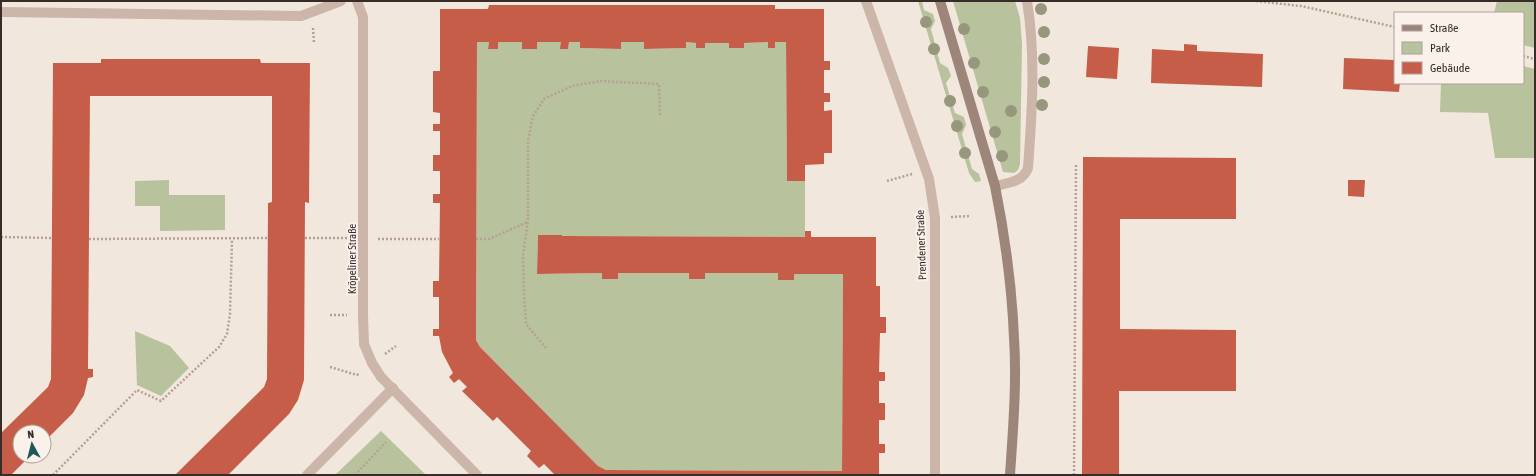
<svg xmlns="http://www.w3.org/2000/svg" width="1536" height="476" viewBox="0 0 1536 476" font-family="'Asap Condensed',sans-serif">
	<rect width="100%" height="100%" fill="#f2e7dd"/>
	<!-- green -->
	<path fill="#b8c29d" d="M918 1H922L924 10 933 14 935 21 931 29 940 63 948 68 951 76 946 83 955 113 964 117 966 125 962 134 972 169 979 174 981 181 975 182 969 173Z
		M953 1H1015L1020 18 1022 44 1020 164 1018 170 1014 173 1003 172Z
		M1497 1H1535V48L1523 45V13H1494Z
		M477 42H489L488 49 498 42H522V49H537V42H561V49H568L569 42H580V48L621 49V42H644L645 49 686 48V42L696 43V48H705V43H729V48H744V43L768 42V48H775V42H786L787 181H805V237L562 236 561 235H538L537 274 602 273V279H618V273H689V279H705V273H778V280H794V274H843L842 471 606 470 598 466 480 347 476 340Z
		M1523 66 1535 69V158H1495L1488 113 1440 112 1441 83H1523Z
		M169 180V195H225V230L160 231V206H135V181Z
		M135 331 170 346 189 368 161 396 137 385Z
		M381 431 426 475H335Z"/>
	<!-- building -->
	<path fill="#c65d48" d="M489 5H775V9H824V61H830V70H824V93H830V102H824V111L832 110V153H824V164L805 165V181H787L786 42H775V48H768V42L744 43V48H729V43H705V48H696V43L686 42V48L644 49V42H621V49L580 48V42H569L568 49H560L561 42H537V49H522V42H498V49H488L489 42H477L476 340 480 347 598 466 606 470 842 471 843 274H794V280H778V273H705V279H689V273H618V279H602V273L537 274 538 235H562V236L805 237V231H811V237H876V286H880V317H886V333H880L879 372H885V381H879V403H885V420H879V444H885V453H879V475H555L544 464 539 468 527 456 531 451 497 417 493 421 462 391 467 387 459 379 454 383 449 377 453 373 442 352 439 336H433V329H439V297H433V281H439L440 203H433V194H440V171H433V155H440V131H433V124H440V113L433 112V71H440V9H488Z
		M1184 44 1197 45V51L1263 54 1262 87 1151 83 1152 49 1184 51Z
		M1088 46 1119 48 1117 79 1086 77Z
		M1344 58 1395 60V83H1400L1399 92 1343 89Z
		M101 59H260L261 63H310L309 203 305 202 304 380 298 400 289 414 228 475H175L264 387 267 379 268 203 272 202V96H90L88 369H93V377L88 378 84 395 73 413 44 442V432H20V456H30L11 475H1V433L48 387 51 379 53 63H101Z
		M1083 157 1236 158V219H1120V329L1236 330V391H1119V475H1082Z
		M1348 180H1365L1364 197 1348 196Z"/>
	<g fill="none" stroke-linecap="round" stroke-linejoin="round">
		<!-- path -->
		<path stroke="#b7a093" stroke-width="2.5" stroke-dasharray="2 2" stroke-linecap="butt" d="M1256 1 1301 6 1395 27
			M313 28 314 43
			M1523 56 1535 59
			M887 181 912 174
			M951 217 971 216
			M1 237 52 238
			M305 238H347
			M89 239 268 238
			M378 239H439
			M476 239H489L528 222
			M330 315H347
			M546 348 526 324 524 297 523 255 528 221V141L533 116 544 99 572 86 600 81 659 84 660 115
			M385 354 396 346
			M330 367 357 375 360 373
			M53 475 137 390 161 401 219 347 227 334 230 314 232 239
			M355 475 386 442
			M1074 475 1076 164"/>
		<!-- lane -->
		<path stroke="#cbb6a9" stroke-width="10" d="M866 1 929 179 935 218V475
			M307 475 393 388"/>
		<!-- street -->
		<path stroke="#cbb6a9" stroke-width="10" d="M357 1 363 17V315L364 344 372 363 381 377 477 475
			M1 12 301 16 341 1
			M995 186C1008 183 1023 182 1028 168 1032 113 1036 56 1027 1"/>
		<!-- secondary -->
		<path stroke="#9e857a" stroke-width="10" d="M940 1 995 186C1005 236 1012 287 1014 338 1017 383 1013 429 1010 475"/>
	</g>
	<!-- trees -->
	<g fill="#96977c">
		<circle cx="1041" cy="9" r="6"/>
		<circle cx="926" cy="22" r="6"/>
		<circle cx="964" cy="29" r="6"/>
		<circle cx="1044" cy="32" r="6"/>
		<circle cx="934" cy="49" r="6"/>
		<circle cx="1044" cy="59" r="6"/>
		<circle cx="974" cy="63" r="6"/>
		<circle cx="1044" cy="82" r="6"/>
		<circle cx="983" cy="92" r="6"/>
		<circle cx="950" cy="101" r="6"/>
		<circle cx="1042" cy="105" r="6"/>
		<circle cx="1011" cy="111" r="6"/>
		<circle cx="957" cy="126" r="6"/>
		<circle cx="995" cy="132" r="6"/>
		<circle cx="965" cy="153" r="6"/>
		<circle cx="1002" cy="156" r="6"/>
	</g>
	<g text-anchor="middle" stroke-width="4" stroke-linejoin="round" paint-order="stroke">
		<!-- street labels -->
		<g font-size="11" fill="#382c29" stroke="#faf1ea">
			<text transform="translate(921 245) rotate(-92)" y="4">Prendener Straße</text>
			<text transform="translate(352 259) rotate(-90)" y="4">Kröpeliner Straße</text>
		</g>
	</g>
	<!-- border -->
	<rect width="1536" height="476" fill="none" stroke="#382c29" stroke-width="4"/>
	<!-- legend -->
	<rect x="1394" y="12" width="130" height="72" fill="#faf1ea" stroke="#aca29d"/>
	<rect x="1402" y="25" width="20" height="6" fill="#9e857a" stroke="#aca29d"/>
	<text x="1430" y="32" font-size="12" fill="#382c29">Straße</text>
	<rect x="1402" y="42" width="20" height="12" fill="#b8c29d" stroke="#aca29d"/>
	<text x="1430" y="52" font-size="12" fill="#382c29">Park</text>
	<rect x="1402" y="62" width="20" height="12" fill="#c65d48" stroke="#aca29d"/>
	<text x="1430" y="72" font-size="12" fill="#382c29">Gebäude</text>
	<!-- north arrow -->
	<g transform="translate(32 444) rotate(353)"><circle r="19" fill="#faf1ea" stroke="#aca29d"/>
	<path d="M0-3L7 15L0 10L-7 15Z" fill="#1e5959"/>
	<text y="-6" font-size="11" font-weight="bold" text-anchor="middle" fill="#382c29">N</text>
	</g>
</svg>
